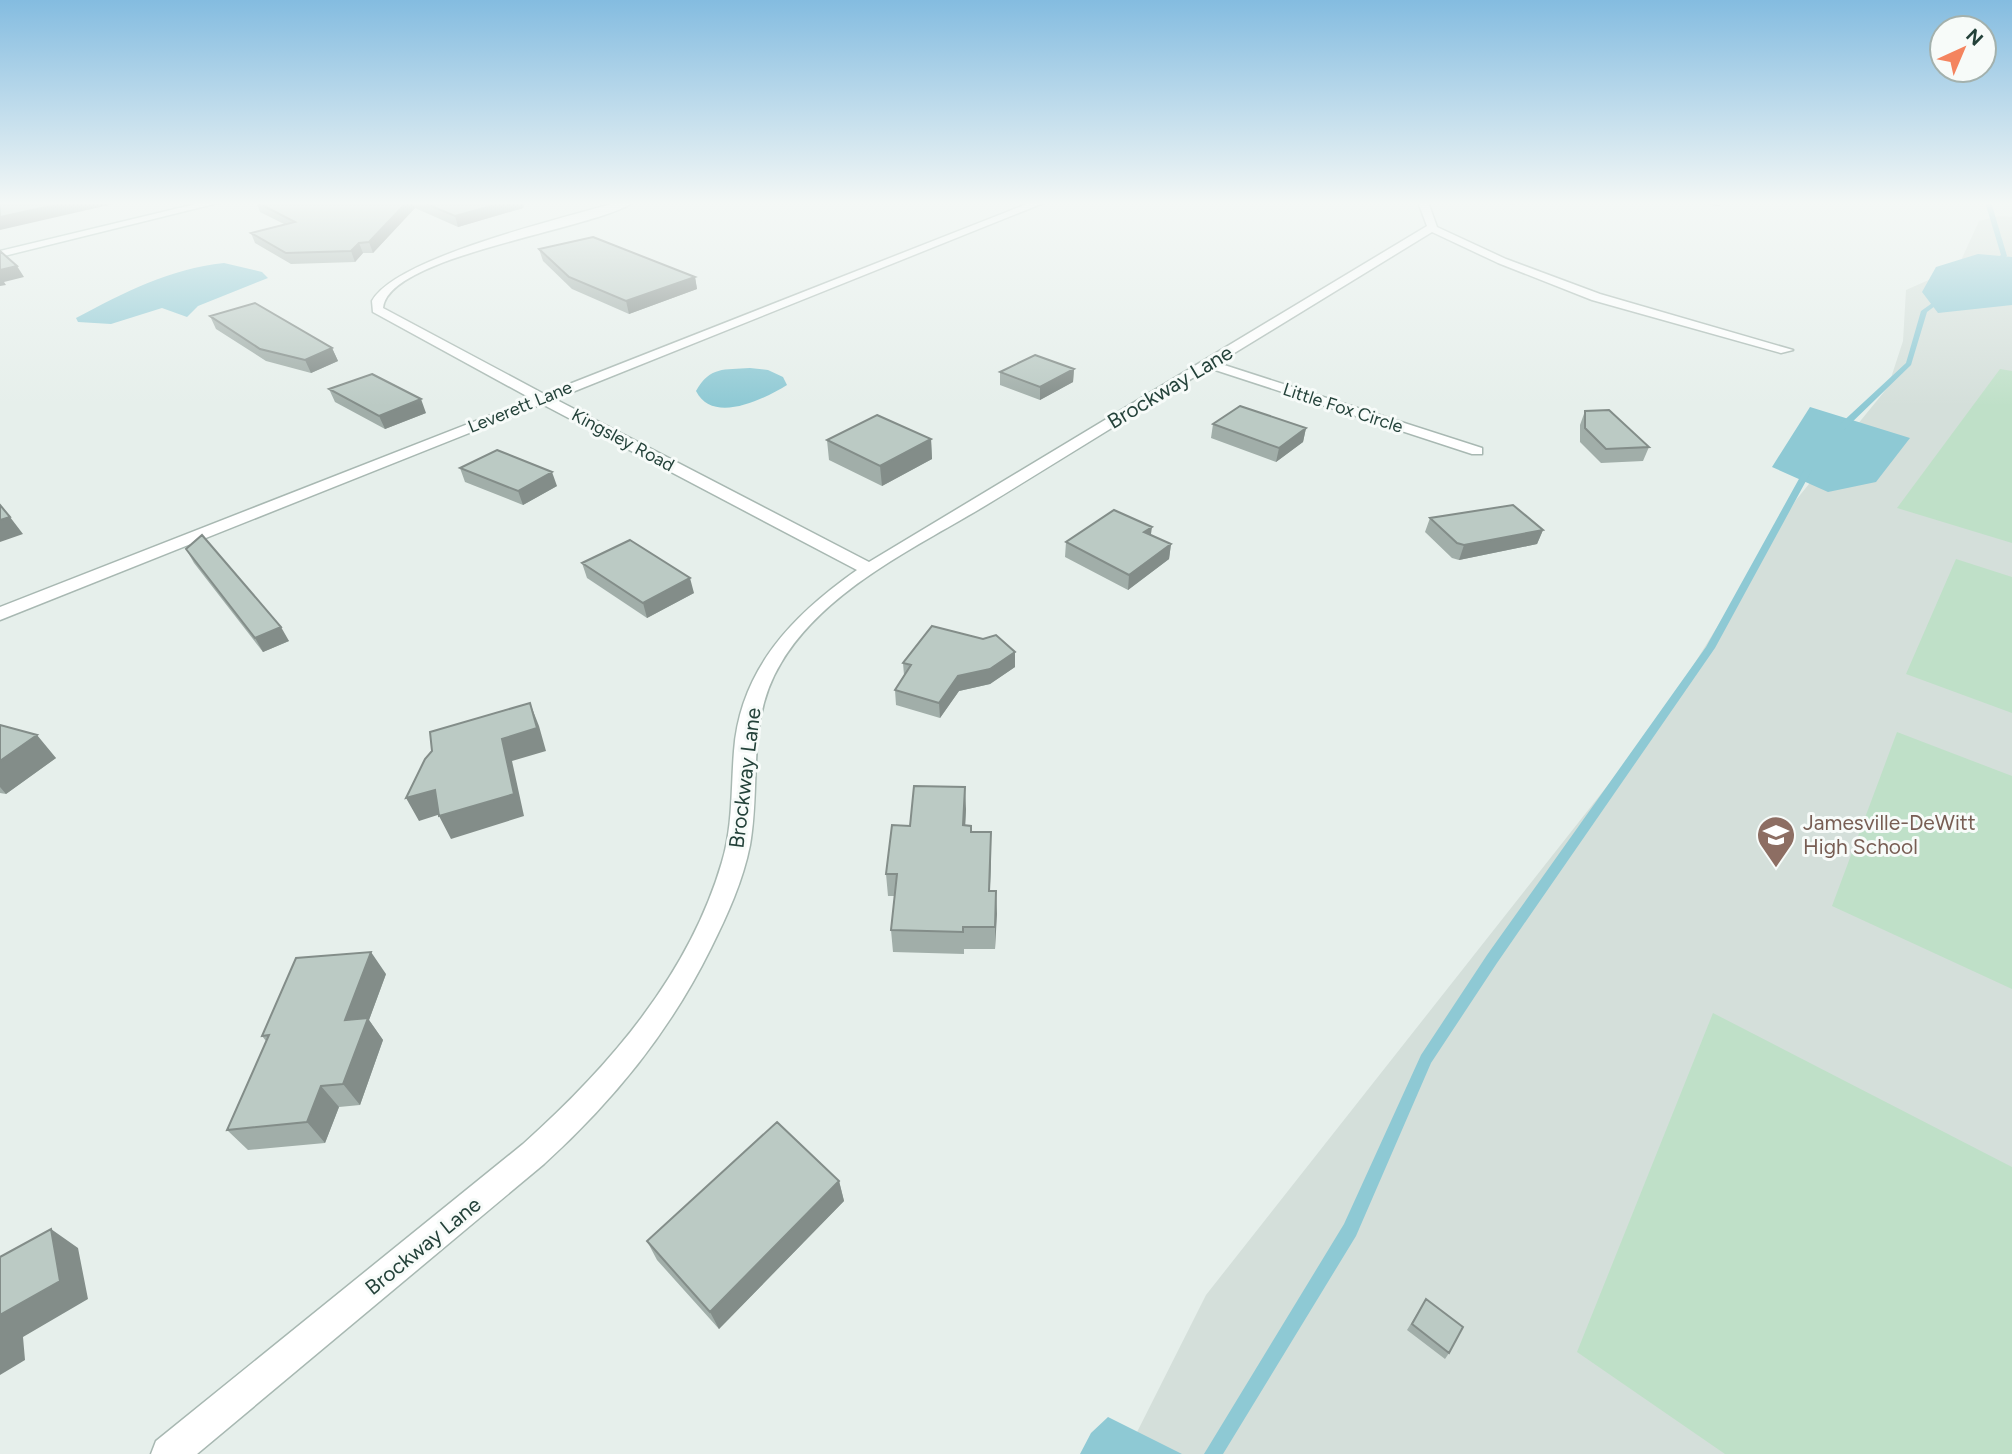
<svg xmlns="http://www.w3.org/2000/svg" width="2012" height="1454" viewBox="0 0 2012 1454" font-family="Figtree,sans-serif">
	<rect width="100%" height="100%" fill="#e6efeb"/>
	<!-- built -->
	<path fill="#d4dfda" d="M1999 216 2012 217V1454H1126L1206 1295 1660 719 1796 500 1888 387 1903 341 1906 290 1958 267 1979 221Z"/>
	<!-- green -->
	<path fill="#bfe0c8" d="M2000 369 2012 371V543L1897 508Z
		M1956 559 2012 577V713L1906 674Z
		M1897 732 2012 776V989L1832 906Z
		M1713 1013 2012 1167V1454H1725L1577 1352Z"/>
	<!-- water -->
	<path fill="#8ec9d4" d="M1978 254 2012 257V305L1938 313 1922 292 1936 267Z
		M224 263 262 272 268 278 198 306 187 317 162 308 111 324 78 322 76 318C125 292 169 269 224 263Z
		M750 368 768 370 783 377 787 385C764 399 713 425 696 391 710 366 724 370 750 368Z
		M1810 407 1910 438 1876 482 1828 492 1772 467Z
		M1108 1417 1182 1454H1080L1091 1433Z"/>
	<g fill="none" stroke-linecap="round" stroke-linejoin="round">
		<!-- stream -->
		<path fill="#8ec9d4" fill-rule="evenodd" d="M1985 202H1991L2007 256 1992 266 1990 265V263L2001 255Z
			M1942 296 1947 297 1927 312 1911 365 1844 430H1838V426L1906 363 1921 311Z
			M1805 468H1808L1812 470 1715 648 1497 963 1431 1063 1356 1236 1223 1454H1204L1344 1224 1421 1055 1487 955 1706 647Z"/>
		<defs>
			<path id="street" d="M618 202H634C593 230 388 255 383 308L544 394 1032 202H1046L555 399 869 562 1427 226 1418 202H1428L1437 227 1506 259 1600 294 1793 350 1781 353 1592 300 1498 263 1432 232 1218 363 1482 448V454H1472L1209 368C1135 413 1062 459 988 504 917 547 825 589 781 663 746 720 761 783 750 845 743 881 727 916 711 948 669 1033 613 1101 544 1164L197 1454H151L156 1441 523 1144C609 1067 689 975 722 862 733 826 731 788 734 751 740 669 793 615 857 570L542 404 0 620V607L532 399 373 312 372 301C396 257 565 218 618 202Z
				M1705 202H1723L1718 205Z"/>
			<path id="secondary" d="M204 202H222L0 257V251Z"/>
		</defs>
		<!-- street casing -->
		<use href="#street" stroke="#a8b8b2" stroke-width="3"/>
		<!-- secondary casing -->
		<use href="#secondary" stroke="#a4bbb3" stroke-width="3"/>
		<!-- street -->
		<use href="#street" fill="#fff" fill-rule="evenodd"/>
		<!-- secondary -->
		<use href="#secondary" fill="#fff" fill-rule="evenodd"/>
	</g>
	<!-- wall -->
	<path fill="#a1aea9" d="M256 202H525L523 208 458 227 415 208 373 253H363L355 262 291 264 255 243 251 233 284 224 260 212Z
		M1487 202H1516V205Z
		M539 249 695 277 697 289 629 314 572 289 543 261Z
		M210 316 332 348 338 361 311 373 266 361 216 329Z
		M1074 369 1073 382 1040 400 1000 385V372Z
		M329 389 426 413 385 429 335 402Z
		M1585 411 1649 447 1643 461 1601 463 1580 442V425Z
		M1213 424 1306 428 1303 442 1276 462 1211 438Z
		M931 439 932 459 882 486 829 460 827 440Z
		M460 468 557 486 523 505 465 482Z
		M1430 518 1543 530 1537 544 1459 560 1452 558 1425 532Z
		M1151 535 1171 544 1169 559 1128 590 1065 557 1066 542Z
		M186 549 289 641 263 652 194 563Z
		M582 563 694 593 647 618 587 578Z
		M903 663 1015 667 990 684 959 691 940 718 896 705 895 690 904 675Z
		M0 725 56 758 6 794 0 793Z
		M966 809 965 826 991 855 990 891H996L995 949H964V954L893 952 891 930 895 896H888L886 874 910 826Z
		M386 974 369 1020 383 1040 360 1105 339 1107 325 1143 248 1150 227 1130 266 1041 262 1036Z
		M839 1181 844 1201 719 1329 657 1260 647 1241Z
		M1426 1299 1449 1353 1445 1359 1407 1330Z"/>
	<!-- shaded-wall -->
	<path fill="#838d89" d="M69 202H122L0 230V217Z
		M407 202H413L415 208 373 253 369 242Z
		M506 202H525L523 208 458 227 455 216Z
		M359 243 363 253 355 262 351 251Z
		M17 266 24 277 4 282 6 285 0 286V270Z
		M695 277 697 289 629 314 626 301Z
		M332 348 338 361 311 373 305 360Z
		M1074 369 1073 382 1040 400V387Z
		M421 399 426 413 385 429 379 416Z
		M1306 428 1303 442 1276 462 1279 448Z
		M931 439 932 459 882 486 880 466Z
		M552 472 557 486 523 505 518 491Z
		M10 517 23 534 0 542V520Z
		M1152 527 1150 541 1144 532Z
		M1543 530 1537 544 1459 560 1464 545Z
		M1171 544 1169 559 1128 590 1129 575Z
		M690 578 694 593 647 618 643 603Z
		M281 627 289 641 263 652 255 638Z
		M1015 652V667L990 684 959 691 940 718 939 703 958 676Z
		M530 703 539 726 546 751 512 761 524 816 451 839 439 816Z
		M37 735 56 758 6 794 0 787V761Z
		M965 787 966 809 964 848 963 825Z
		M435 790 447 812 419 821 406 798Z
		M991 832V855L989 913V891Z
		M996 891 997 914 995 949V927Z
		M371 952 386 974 369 1020 383 1040 360 1105 343 1084 345 1020Z
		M321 1086 339 1107 325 1143 307 1122Z
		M839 1181 844 1201 719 1329 710 1312Z
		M51 1229 78 1248 88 1299 23 1337 25 1360 0 1375V1315Z"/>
	<!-- building -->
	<path fill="#bbcac4" stroke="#838d89" stroke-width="2" d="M0 202H69L0 217Z
		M256 202H407L369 242 359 243 351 251 286 253 251 233 295 222Z
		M422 202H506L455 216Z
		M593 237 695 277 626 301 569 277 539 249Z
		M0 251 17 266 0 270Z
		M255 303 332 348 305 360 260 349 210 316Z
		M1035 355 1074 369 1040 387 1000 372Z
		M372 374 421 399 379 416 329 389Z
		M1240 406 1306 428 1279 448 1213 424Z
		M1609 410 1649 447 1606 449 1585 428V411Z
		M877 415 931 439 880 466 827 440Z
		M497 450 552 472 518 491 460 468Z
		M0 505 10 517 0 520Z
		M1513 505 1543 530 1464 545 1457 543 1430 518Z
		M1114 510 1152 527 1144 532 1171 544 1129 575 1066 542Z
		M202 535 281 627 255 638 186 549Z
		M630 540 690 578 643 603 582 563Z
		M932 626 983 639 996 635 1015 652 990 669 958 676 939 703 895 690 911 665 903 663Z
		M530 703 537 728 502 739 514 794 439 816 435 790 406 798 425 759 432 751 430 732Z
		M0 725 37 735 0 761Z
		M914 786 965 787 963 825 971 826V832H991L989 891H996L995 927H963V932L891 930 897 874H886L892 825 910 826Z
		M371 952 345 1020 368 1018 343 1084 321 1086 307 1122 227 1130 269 1035 262 1036 296 958Z
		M777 1122 839 1181 710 1312 647 1241Z
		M51 1229 60 1281 0 1315V1257Z
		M1426 1299 1463 1327 1449 1353 1412 1324Z"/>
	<!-- sky -->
	<linearGradient id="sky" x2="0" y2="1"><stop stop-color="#84bce0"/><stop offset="0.5" stop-color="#f4f8f6"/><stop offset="1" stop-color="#f4f8f6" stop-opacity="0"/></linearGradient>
	<rect width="2012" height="406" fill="url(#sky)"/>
	<!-- icons -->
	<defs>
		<symbol id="school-pin" viewBox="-11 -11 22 30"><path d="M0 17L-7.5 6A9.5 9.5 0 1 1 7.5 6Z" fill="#8d6e63" stroke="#f7fbf9"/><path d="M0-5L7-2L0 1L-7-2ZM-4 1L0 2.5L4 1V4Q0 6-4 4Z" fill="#fff"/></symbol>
	</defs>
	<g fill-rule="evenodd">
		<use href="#school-pin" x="1754" y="813" width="44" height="60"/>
	</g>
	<g text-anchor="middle" stroke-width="6" stroke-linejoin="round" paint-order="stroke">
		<!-- far-street labels -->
		<g font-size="18" fill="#24423a" stroke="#f7fbf9">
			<text transform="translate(520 407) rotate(-22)" y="6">Leverett Lane</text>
			<text transform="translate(1343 408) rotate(18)" y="6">Little Fox Circle</text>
			<text transform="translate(623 440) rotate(28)" y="6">Kingsley Road</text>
		</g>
		<!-- street labels -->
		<g font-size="21" fill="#24423a" stroke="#f7fbf9">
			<text transform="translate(1170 387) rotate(-31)" y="7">Brockway Lane</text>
			<text transform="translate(745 778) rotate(-83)" y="7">Brockway Lane</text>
			<text transform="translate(423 1246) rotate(-39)" y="7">Brockway Lane</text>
		</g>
		<!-- education labels -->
		<g font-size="21" fill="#785e54" stroke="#f7fbf9" text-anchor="start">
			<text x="1803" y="830">Jamesville-DeWitt<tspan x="1803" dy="24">High School</tspan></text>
		</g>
	</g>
	<!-- north arrow -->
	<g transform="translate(1963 49) rotate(44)"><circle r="33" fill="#f7fbf9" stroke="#a3b1ad" stroke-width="2"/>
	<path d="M0-5L12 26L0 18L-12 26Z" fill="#f4845f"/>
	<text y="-10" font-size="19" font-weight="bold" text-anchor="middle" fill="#24423a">N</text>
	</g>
</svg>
